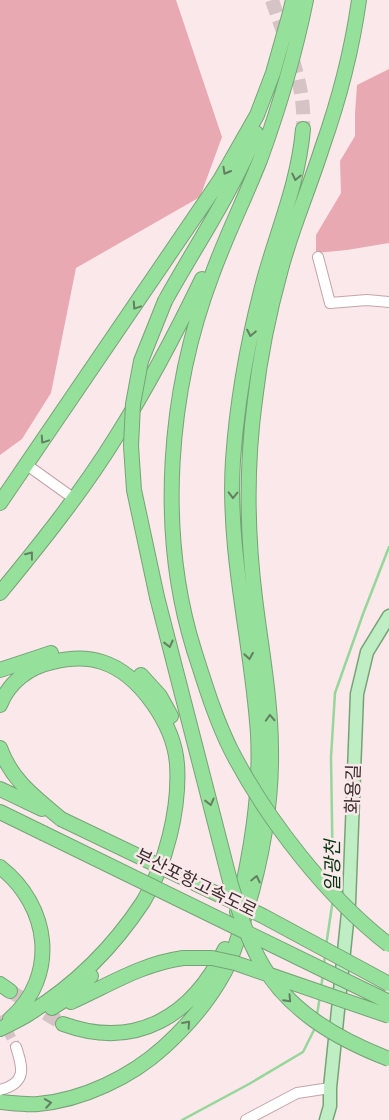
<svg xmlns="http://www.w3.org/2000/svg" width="389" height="1120" viewBox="0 0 389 1120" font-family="Mulish,'Noto Sans KR',sans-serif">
	<rect width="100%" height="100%" fill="#fbe8ea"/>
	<!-- green -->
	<path fill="#e9a9b3" d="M0 0H176L222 137 200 197 76 268 51 393 22 439 0 455Z
		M389 69V243L347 250 316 253V235L341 193 340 161 355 136V114L357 85Z"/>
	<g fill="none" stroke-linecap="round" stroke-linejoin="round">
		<!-- stream -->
		<path stroke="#95d79a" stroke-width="2.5" d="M333 884 331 757 335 693 363 614 389 547
			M326 946 333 899
			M324 966 325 954
			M321 988 323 974
			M317 1015 320 996
			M182 1120 249 1084 303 1052 316 1026"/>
		<!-- minor-tunnel -->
		<path stroke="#d5c3c5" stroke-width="10" stroke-dasharray="10 5" stroke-linecap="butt" d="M0 1016 16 1047"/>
		<!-- highway-tunnel -->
		<path stroke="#d5c3c5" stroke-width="14" stroke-dasharray="14 7" stroke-linecap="butt" d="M272 0C286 43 306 83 303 129
			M10 991 63 1024"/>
		<defs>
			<path id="minor" d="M318 257 330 303 367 300 389 302
				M27 465 73 498
				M0 1090C27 1083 23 1068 16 1047
				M246 1120 297 1093 330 1088"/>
			<path id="major" d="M326 1120 330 1106V1088L349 903 357 694 367 652 389 616"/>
			<path id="highway" d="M288 21 293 0
				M165 301C196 245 232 193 256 133
				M131 446 134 490 157 597
				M0 503 220 180 257 115 273 73 290 13
				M0 593C41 543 82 492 116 437 148 386 176 333 202 279
				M194 650C157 531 168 391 212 275 226 236 245 198 260 160 279 108 295 54 306 0
				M0 670 51 653
				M141 675 160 696 171 716
				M0 705C9 682 29 667 53 662 69 658 87 657 102 662 140 674 174 725 177 764 180 808 166 865 143 902 114 946 75 985 30 1013 21 1019 10 1024 0 1029
				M0 748C12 781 35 797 61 819
				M0 789 42 809
				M0 812 43 833
				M0 867C50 906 59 976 10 1019
				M237 912C251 853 261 794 258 734 252 642 227 553 233 460 237 403 247 346 261 291 275 235 298 187 303 129
				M0 984 10 991
				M71 1002C109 985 141 964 183 958
				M52 1008 75 993 91 976
				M63 1024C137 1051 193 1015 225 949
				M0 1102C12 1103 26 1105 38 1104 83 1100 131 1077 164 1047 187 1026 209 1001 224 973 232 959 237 941 242 925 260 869 272 810 271 750 271 699 261 648 255 598 247 533 246 466 255 400 260 356 269 312 281 269 292 228 309 189 322 148 339 100 352 50 359 0"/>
		</defs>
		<!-- minor casing -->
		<use href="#minor" stroke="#c3a5a9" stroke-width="12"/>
		<!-- major casing -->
		<use href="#major" stroke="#76a376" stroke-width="15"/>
		<!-- highway casing -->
		<use href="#highway" stroke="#76a376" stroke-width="16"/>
		<!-- minor -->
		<use href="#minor" stroke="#fff" stroke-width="10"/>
		<!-- major -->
		<use href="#major" stroke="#bfedc4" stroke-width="12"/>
		<!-- highway -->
		<use href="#highway" stroke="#95e19c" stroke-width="14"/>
		<defs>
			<path id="highway-bridge" d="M131 446 133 404 141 361 165 301
				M157 597 231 885C239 910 246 936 259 959 286 1010 337 1039 389 1059
				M194 650C205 684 215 718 231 750 267 820 327 897 389 945
				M61 819 263 916 389 984
				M43 833 389 1002
				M183 958H212L235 963 389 1016"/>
		</defs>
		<!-- highway-bridge casing -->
		<use href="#highway-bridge" stroke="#76a376" stroke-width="16" stroke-linecap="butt"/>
		<!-- highway-bridge -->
		<use href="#highway-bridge" stroke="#95e19c" stroke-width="14"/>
	</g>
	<!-- one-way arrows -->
	<defs><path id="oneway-chevron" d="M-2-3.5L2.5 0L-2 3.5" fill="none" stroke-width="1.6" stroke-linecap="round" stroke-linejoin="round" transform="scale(1.25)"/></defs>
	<g stroke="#647f61">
		<use href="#oneway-chevron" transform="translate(226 171) rotate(120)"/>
		<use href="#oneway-chevron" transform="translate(296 177) rotate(103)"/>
		<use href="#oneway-chevron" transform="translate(136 306) rotate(124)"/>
		<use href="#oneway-chevron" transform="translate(251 333) rotate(101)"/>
		<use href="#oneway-chevron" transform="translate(44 440) rotate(124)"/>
		<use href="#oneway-chevron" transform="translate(233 495) rotate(91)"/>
		<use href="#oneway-chevron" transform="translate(30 555) rotate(-52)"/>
		<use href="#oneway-chevron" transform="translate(169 644) rotate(76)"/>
		<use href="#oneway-chevron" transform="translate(249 656) rotate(81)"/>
		<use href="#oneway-chevron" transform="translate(270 718) rotate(-93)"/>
		<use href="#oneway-chevron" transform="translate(210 802) rotate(76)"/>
		<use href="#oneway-chevron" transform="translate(256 879) rotate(-77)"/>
		<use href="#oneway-chevron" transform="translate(288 999) rotate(46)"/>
		<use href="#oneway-chevron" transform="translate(187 1024) rotate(-48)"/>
		<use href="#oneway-chevron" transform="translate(48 1103) rotate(-9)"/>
	</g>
	<g text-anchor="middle" stroke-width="5" stroke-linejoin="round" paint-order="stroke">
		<!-- street labels -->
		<g font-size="18" fill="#3b2f30" stroke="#fbe8ea">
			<text transform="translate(353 789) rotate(-88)" y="6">화용길</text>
			<text transform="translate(196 883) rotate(26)" y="6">부산포항고속도로</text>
		</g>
		<!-- water labels -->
		<g font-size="19" font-style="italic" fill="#04360f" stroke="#fbe8ea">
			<text transform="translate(332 866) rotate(-90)" y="7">일광천</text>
		</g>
	</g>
</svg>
